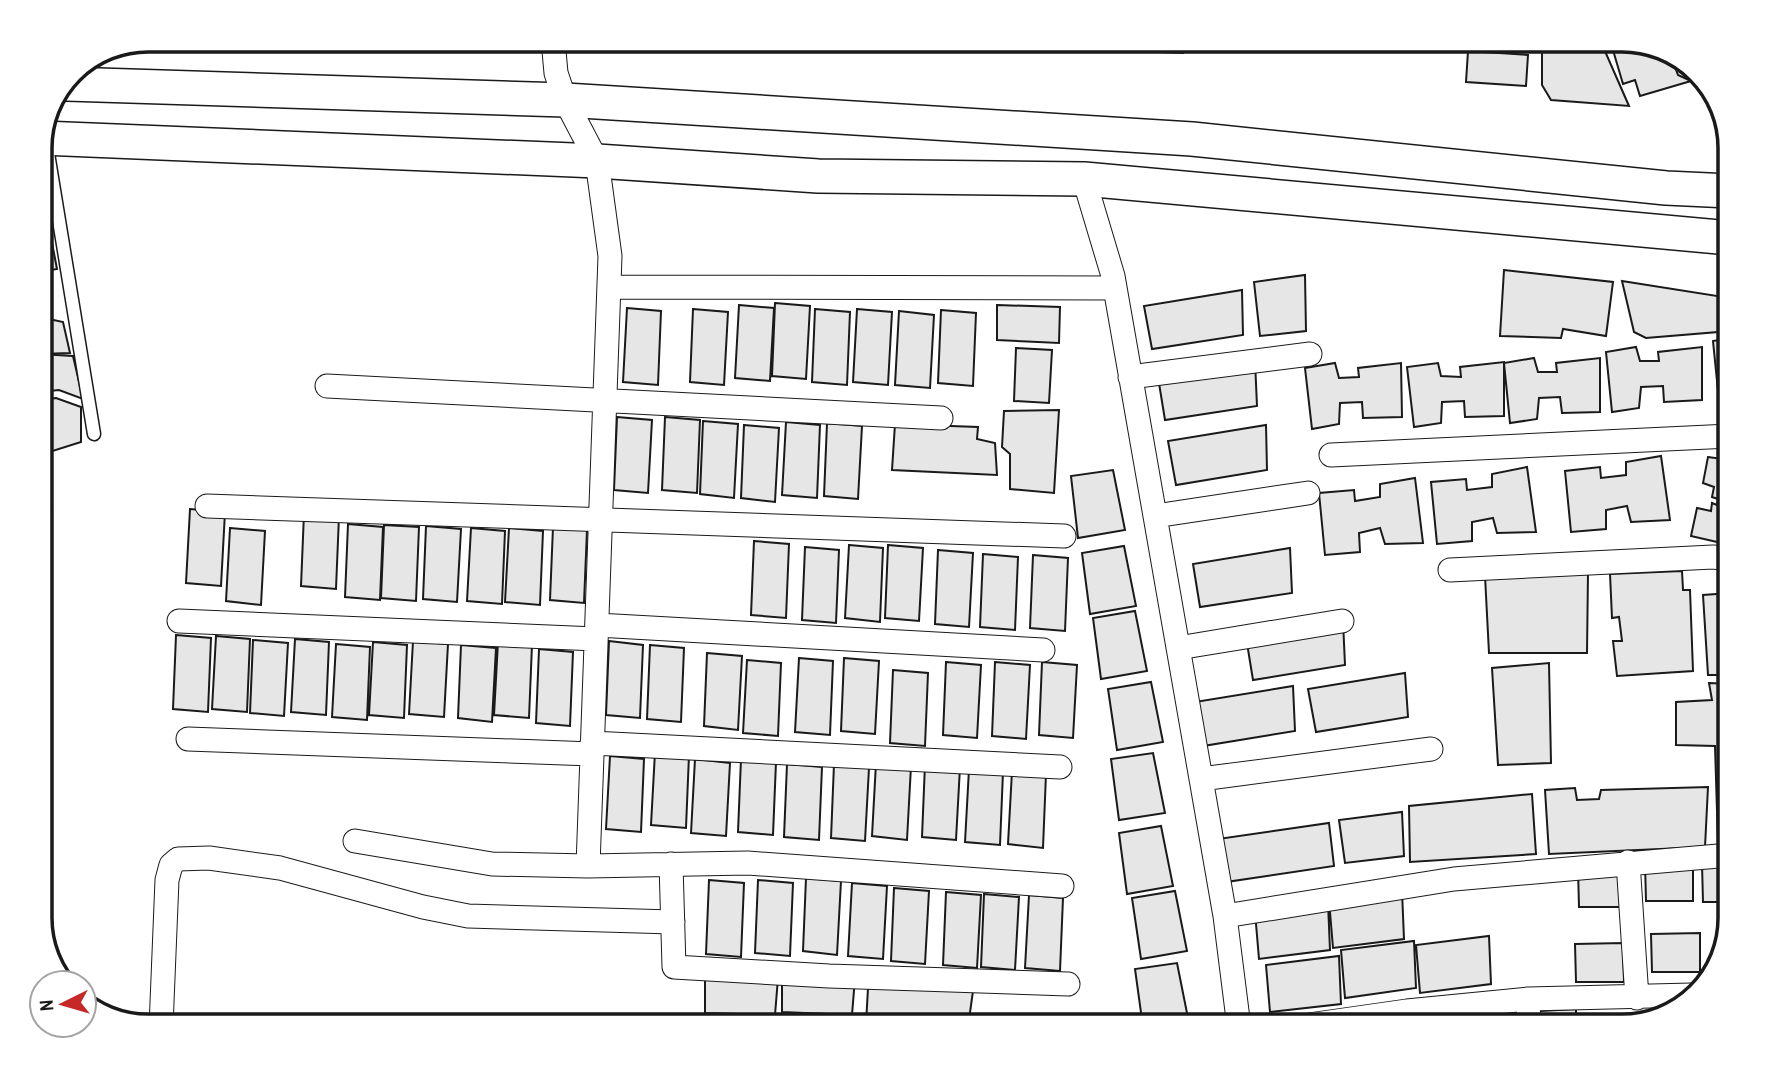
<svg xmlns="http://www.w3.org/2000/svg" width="1770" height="1067" viewBox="0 0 1770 1067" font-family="'Archivo Narrow',sans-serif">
	<rect width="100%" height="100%" fill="#fff"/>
	<!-- building -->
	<path fill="#e6e6e6" stroke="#1a1a1a" stroke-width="2" d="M943 40H1050L1049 47Z
		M1072 40H1184L1183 53 1081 49Z
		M1542 40 1601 42 1629 106 1551 100 1542 85Z
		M1610 40H1621L1676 55 1685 64 1675 67 1678 75 1691 81 1640 96 1635 80 1623 84Z
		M1468 51 1528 55 1526 86 1466 82Z
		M40 195 45 219 40 220Z
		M48 222 57 269 40 272V223Z
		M1504 270 1613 282 1606 336 1563 329 1561 338 1500 336Z
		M1305 275 1306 331 1260 336 1254 282Z
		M1622 281 1730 298V331L1646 338 1634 332Z
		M1242 290 1243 335 1152 349 1144 306Z
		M775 303 810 306 806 379 772 376Z
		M739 305 774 308 770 381 735 378Z
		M997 305 1060 307 1059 343 997 340Z
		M627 308 661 311 658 385 623 382Z
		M693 309 728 312 724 385 690 382Z
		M815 309 850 312 847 385 812 382Z
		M857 309 892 312 888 385 853 382Z
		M941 310 976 313 973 386 938 383Z
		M899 311 934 315 930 388 895 385Z
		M40 317 63 322 70 353 40 354Z
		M1730 338V400L1719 401 1713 341Z
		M1636 347 1640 361H1659L1658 352 1702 347V400L1664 402 1663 386 1641 387 1639 408 1612 412 1606 352Z
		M1016 348 1052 350 1049 403 1014 401Z
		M40 354 73 356 83 399 59 390 40 392Z
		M1534 358 1538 372H1557L1556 363 1600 358V412L1562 413 1560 397 1539 398 1537 419 1510 423 1504 363Z
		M1255 361 1257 406 1165 420 1158 377Z
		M1504 362V416L1465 417 1464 401 1442 402 1441 423 1414 427 1407 367 1438 363 1441 376 1461 377 1460 367Z
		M1335 363 1339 378 1359 377 1358 368 1401 363 1402 417 1363 418 1362 402 1340 403 1339 424 1312 429 1305 368Z
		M40 397 41 400 56 398 81 407V442L40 455Z
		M1059 410 1054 493 1010 489V454L1002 447 1004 411Z
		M617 417 652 420 648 493 614 490Z
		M665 417 700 420 697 493 662 490Z
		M703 421 738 424 734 498 700 494Z
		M786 422 820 425 817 498 782 495Z
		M827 423 862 426 858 499 824 496Z
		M895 424 978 427 977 439 995 443 997 475 892 470Z
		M744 425 779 428 775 502 741 498Z
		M1266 425 1267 470 1176 485 1168 441Z
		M1661 456 1670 520 1631 522 1627 506 1606 510V529L1571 532 1565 471 1600 467 1601 478 1626 475V462Z
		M1708 457 1730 460V545L1691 536 1697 508 1711 511 1712 503 1717 505 1718 499 1712 497 1714 487 1703 483Z
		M1527 467 1536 532 1497 533 1493 518 1472 522V541L1437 544 1431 482 1466 479 1467 490 1492 487V474Z
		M1113 470 1125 530 1078 538 1071 476Z
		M1415 478 1423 543 1385 544 1380 528 1359 533 1360 552 1325 555 1319 493 1354 490 1355 501 1380 497V484Z
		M190 509 225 512 221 586 186 583Z
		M304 513 339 516 336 589 301 586Z
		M348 524 383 527 380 600 345 597Z
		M384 525 419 527 416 601 381 598Z
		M426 526 461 529 457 602 423 599Z
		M553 527 587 530 584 603 550 600Z
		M230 528 265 531 261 605 226 601Z
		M471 528 505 531 502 604 467 601Z
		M509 528 543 531 540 605 505 602Z
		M754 541 789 544 786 618 751 615Z
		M849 545 883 548 880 622 845 618Z
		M888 545 923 548 919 621 885 618Z
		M1124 546 1136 606 1090 614 1082 553Z
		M805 547 839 550 836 623 802 620Z
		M1290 548 1292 593 1200 607 1193 564Z
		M938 550 973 553 969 627 935 624Z
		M983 554 1018 557 1015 630 980 627Z
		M1033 555 1068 558 1065 631 1030 628Z
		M1682 571 1683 590H1690L1693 671 1617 676 1613 641H1622L1619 617 1612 618 1610 574Z
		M1588 573 1587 653H1489L1485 576Z
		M1730 593V675H1708L1703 595Z
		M1135 611 1147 671 1101 679 1093 618Z
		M1343 621 1345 665 1253 680 1246 637Z
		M176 635 211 638 208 712 173 709Z
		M216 636 250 639 247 712 212 709Z
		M295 639 329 642 326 715 291 712Z
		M253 640 288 643 284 716 250 713Z
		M413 641 448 644 444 717 409 714Z
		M609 641 643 645 640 718 606 715Z
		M373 642 407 645 404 718 369 715Z
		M498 642 532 645 529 718 494 715Z
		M336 644 370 647 367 720 332 717Z
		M461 645 496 648 492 722 458 718Z
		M650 645 684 648 681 722 647 719Z
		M539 649 573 652 570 726 536 723Z
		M707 653 742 656 738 730 704 726Z
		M799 658 833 661 830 735 795 732Z
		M844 658 879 661 875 734 841 731Z
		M747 660 781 663 778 736 743 733Z
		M946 662 981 665 977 738 943 735Z
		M995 662 1030 665 1026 739 992 736Z
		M1042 662 1077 665 1073 738 1039 735Z
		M1549 663 1551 763 1498 765 1492 668Z
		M893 670 928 673 925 746 890 743Z
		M1405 673 1408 717 1316 732 1308 689Z
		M1151 682 1163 742 1117 750 1108 689Z
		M1709 683 1730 684V843L1718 844 1715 746 1676 745V702L1712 700Z
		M1293 686 1295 731 1203 746 1195 702Z
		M655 752 689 755 686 828 651 825Z
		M1153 753 1165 813 1119 820 1111 759Z
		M610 756 644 759 641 832 606 829Z
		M695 759 730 763 726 836 691 833Z
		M741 759 776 762 773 835 738 832Z
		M876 763 911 766 907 840 872 836Z
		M787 764 822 767 819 840 784 837Z
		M834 764 869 768 865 841 831 838Z
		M925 764 960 767 956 840 922 837Z
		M969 769 1003 772 1000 845 965 842Z
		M1012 771 1046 774 1043 848 1008 844Z
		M1708 787 1705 847 1549 854 1545 790 1575 788 1577 800 1599 799 1601 790Z
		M1532 794 1536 854 1410 862 1409 806Z
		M1402 812 1404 856 1345 863 1339 820Z
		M1329 823 1334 866 1226 882 1218 839Z
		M1161 826 1173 886 1127 894 1119 833Z
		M1693 862V901H1646L1645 863Z
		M1730 863V902H1703L1702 864Z
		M1627 868V907H1579L1578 869Z
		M806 878 841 881 837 955 803 951Z
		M709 880 744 883 741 957 706 954Z
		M758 880 793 883 790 956 755 953Z
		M852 883 887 886 883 959 848 956Z
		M894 888 929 891 925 964 891 961Z
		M1175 891 1187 951 1141 959 1132 898Z
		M1402 891 1404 939 1333 948 1329 900Z
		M946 892 981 895 977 968 943 965Z
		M984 894 1019 897 1015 970 981 967Z
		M1029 895 1063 898 1060 971 1025 968Z
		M1328 903 1330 950 1259 959 1255 912Z
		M1700 933V972H1652L1651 934Z
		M1489 936 1491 984 1420 993 1416 945Z
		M1414 941 1416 988 1345 998 1341 950Z
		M1623 943 1624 982H1576L1575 944Z
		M1339 956 1341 1004 1270 1012 1266 965Z
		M1177 963 1189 1023 1143 1027 1135 969Z
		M705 974 778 978 775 1015 705 1013Z
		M782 974 855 978 852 1015 782 1012Z
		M868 988 973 991 968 1027 866 1024Z
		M1576 1009V1027H1541L1540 1011Z
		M644 1018 717 1022V1027H644Z
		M1645 1018 1622 1027H1584V1019Z
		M1510 1020V1027H1475V1022Z
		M718 1023 775 1027H718Z"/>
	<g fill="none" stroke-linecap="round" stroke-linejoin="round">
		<defs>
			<path id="lane" d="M46 141 94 434"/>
			<path id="street" d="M553 40 556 73 565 100 597 161 610 256 588 866 748 863 1062 886
				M1084 179 1113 276 1225 916 1239 1027
				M609 287 1115 288
				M1130 377 1310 354
				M327 386 941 418
				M1331 455 1730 436
				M207 506 1064 536
				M1155 516 1308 493
				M1450 570 1713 557 1730 559
				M179 621 596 639
				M597 625 1043 650
				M1178 648 1342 621
				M188 739 592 754
				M592 743 1060 767
				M1201 779 1431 749
				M355 841 492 864 588 866
				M1628 862 1637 998
				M671 864 674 967 829 976 1068 984
				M1225 916 1454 879 1730 855
				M1528 999 1529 1027
				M161 1027 167 880 171 865 178 859 209 858 280 868 423 907 468 916 673 922
				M1295 1027 1407 1011 1528 999 1692 995"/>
			<path id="secondary" d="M67 84 565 100 1192 139 1666 188 1730 191
				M42 138 597 161 818 176 1084 179 1730 238"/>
		</defs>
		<!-- lane casing -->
		<use href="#lane" stroke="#1a1a1a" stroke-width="15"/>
		<!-- street casing -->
		<use href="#street" stroke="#1a1a1a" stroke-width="25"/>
		<!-- secondary casing -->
		<use href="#secondary" stroke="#1a1a1a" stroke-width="36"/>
		<!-- lane -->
		<use href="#lane" stroke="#fff" stroke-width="12"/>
		<!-- street -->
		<use href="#street" stroke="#fff" stroke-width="23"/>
		<!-- secondary -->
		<use href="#secondary" stroke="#fff" stroke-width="33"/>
	</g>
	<!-- crop -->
	<path d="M0 0H1770V1067H0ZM148 52H1622A96 96 0 0 1 1718 148V918A96 96 0 0 1 1622 1014H148A96 96 0 0 1 52 918V148A96 96 0 0 1 148 52Z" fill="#fff" fill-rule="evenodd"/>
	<path fill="none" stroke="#1a1a1a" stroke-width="3.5" d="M148 52H1622A96 96 0 0 1 1718 148V918A96 96 0 0 1 1622 1014H148A96 96 0 0 1 52 918V148A96 96 0 0 1 148 52Z"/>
	<!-- north arrow -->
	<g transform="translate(63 1004) rotate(265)"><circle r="33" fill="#ffffff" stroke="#a3a3a3" stroke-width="2"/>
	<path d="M0-5L12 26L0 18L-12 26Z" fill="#c62828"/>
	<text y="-10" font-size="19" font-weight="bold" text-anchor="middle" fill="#1a1a1a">N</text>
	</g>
</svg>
